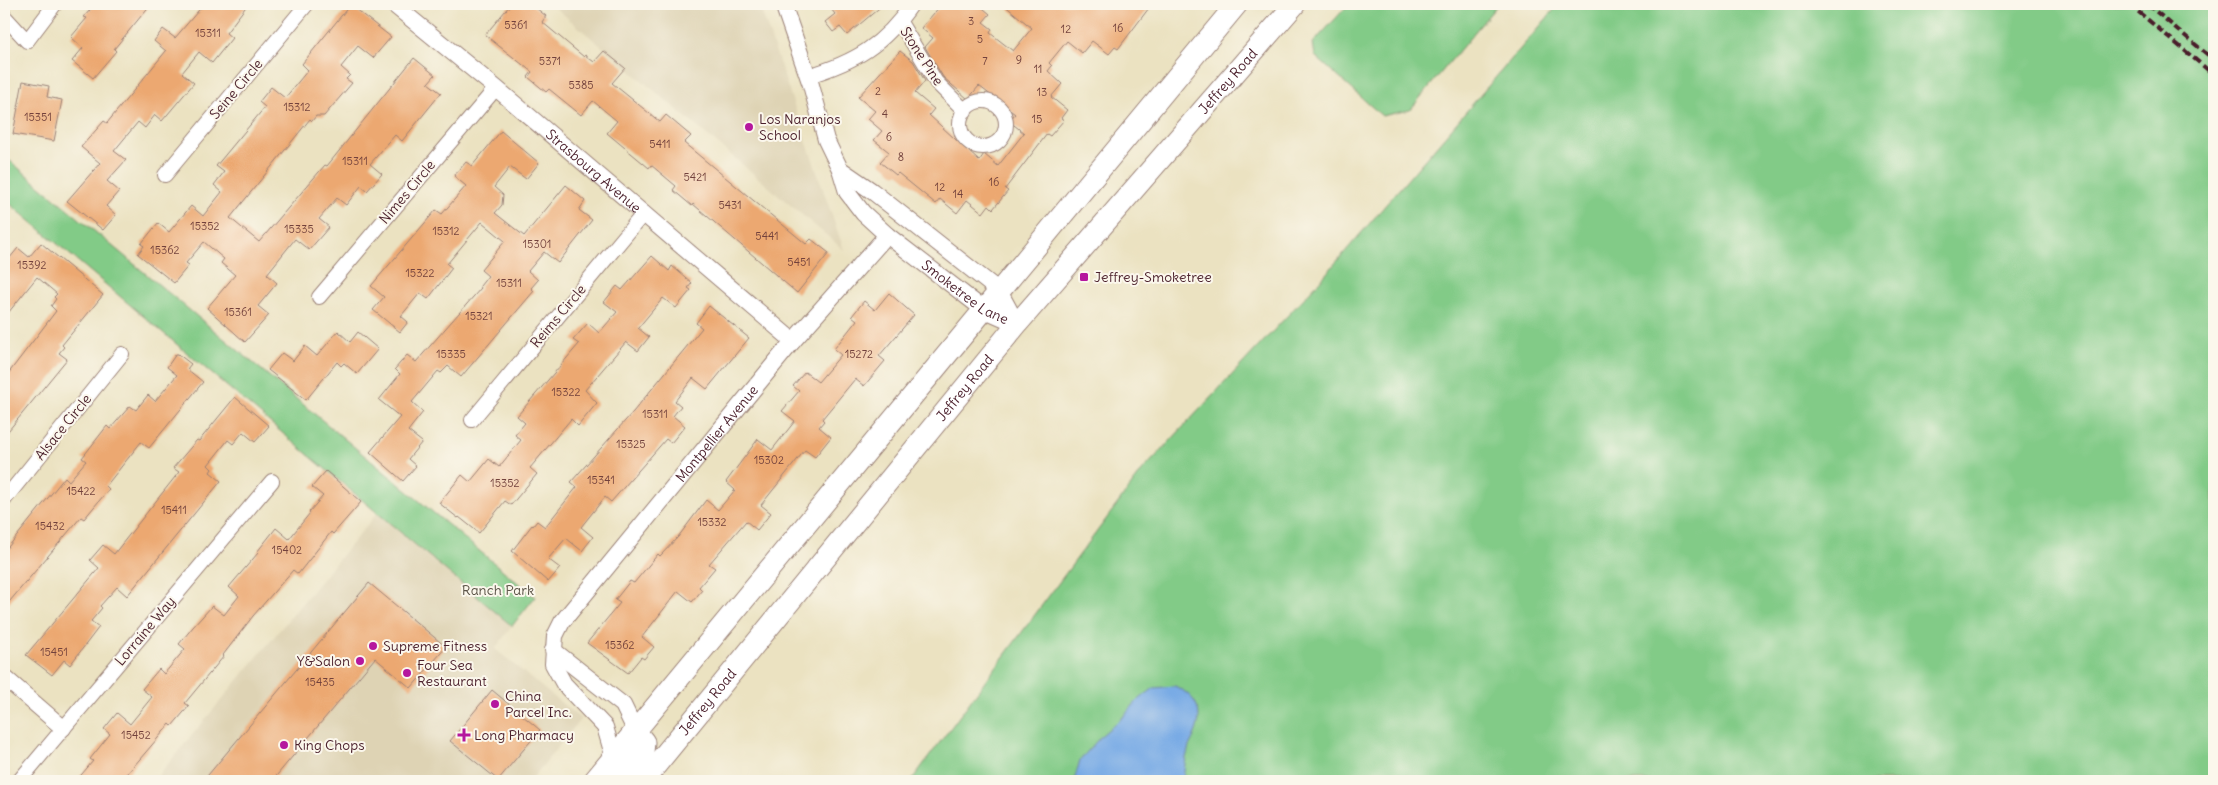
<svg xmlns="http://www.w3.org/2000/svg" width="2218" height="785" viewBox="0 0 2218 785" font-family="Delius,sans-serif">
	<rect width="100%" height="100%" fill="#fbf7ec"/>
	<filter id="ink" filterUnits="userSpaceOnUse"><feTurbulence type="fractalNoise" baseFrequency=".02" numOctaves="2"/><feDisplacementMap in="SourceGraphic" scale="10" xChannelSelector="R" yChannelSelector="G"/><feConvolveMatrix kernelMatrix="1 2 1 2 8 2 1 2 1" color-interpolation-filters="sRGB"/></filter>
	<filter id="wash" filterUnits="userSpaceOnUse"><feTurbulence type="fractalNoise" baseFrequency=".0096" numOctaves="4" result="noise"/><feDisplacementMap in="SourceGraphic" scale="20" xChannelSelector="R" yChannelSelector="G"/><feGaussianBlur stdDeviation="1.12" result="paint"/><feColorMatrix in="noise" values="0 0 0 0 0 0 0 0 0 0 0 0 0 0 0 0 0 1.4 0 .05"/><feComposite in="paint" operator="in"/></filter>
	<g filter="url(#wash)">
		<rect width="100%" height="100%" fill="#ebe2c1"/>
		<!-- built -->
		<path fill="#ded3b4" d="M551 4H759L844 250Z
			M377 513 512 626 495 649 581 719 530 781H154Z"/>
		<!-- green -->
		<path fill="#82cb87" stroke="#667559" d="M1349 4H1498L1410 110 1382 116 1315 56 1313 43Z
			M1559 4H2214V781H911L1142 471 1319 282Z
			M4 156 535 597 512 626 4 199Z"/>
		<!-- water -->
		<path fill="#79abe5" stroke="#626588" d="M1175 686C1197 697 1205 711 1194 736 1192 741 1189 745 1188 750 1185 760 1184 771 1183 781H1074L1080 760 1102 735 1123 717 1137 701 1154 688Z"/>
		<g id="blocks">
			<!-- building -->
			<path fill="#eca871" d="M95 4H151L114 49 116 51 93 78 72 61 83 48 71 37 87 18 84 17Z
				M204 4H248L226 33 232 38 212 63 199 52 182 73 194 83 162 121 155 115 145 128 138 122 114 151 126 160 107 181 119 191 106 206 116 215 103 230 67 201 100 163 81 147 104 121 107 123 166 51 154 41 163 29 175 38Z
				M511 4H531L546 16 542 22 584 57 585 55 594 62 604 51 625 68 612 83 660 122 666 115 691 136 684 143 806 244 811 239 829 253 797 293 693 204 692 206 673 190 676 186 651 165 649 168 607 133 617 121 593 101 581 115 549 89 546 92 528 77 532 72 485 35Z
				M827 4H884L847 35 840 27 833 32 825 22 835 14Z
				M942 4H978L990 14 983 22 992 29 990 33 1013 51 1032 28 1003 4H1152L1118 49 1115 47 1109 54 1092 41 1082 53 1067 41 1049 63 1052 66 1048 71 1062 84 1051 97 1067 110 1061 118 1064 120 1050 136 1047 134 1005 189 1008 191 993 209 989 205 983 213 967 200 957 213 940 199 936 204 898 173 896 175 880 162 889 152 874 140 882 131 868 119 875 111 858 97 900 51 913 61 925 81 915 93 934 109 929 115 979 161 984 154 998 166 1024 133 1009 121 1015 114 979 86 968 99 943 77 925 47 933 38 921 28Z
				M350 5 391 37 373 58 358 46 341 67 350 75 346 79 352 83 324 116H316L312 121 310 119 230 218 259 242 325 165 327 166 414 58 435 75 428 83 441 93 402 141 395 135 370 164 382 174 367 191 361 186 346 205 337 198 319 219 329 227 309 250 295 239 267 274 277 283 258 306 269 315 245 342 207 308 235 275 221 263 224 259 204 242 186 263 189 265 174 283 138 254 144 246 141 244 158 223 169 232 191 206 203 216 222 192 214 185 224 172 216 166 265 107 259 102 271 87 285 98 308 70 302 64Z
				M23 81 49 86 47 97 62 100 54 141 13 134Z
				M501 131 539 163 526 179 510 167 494 187 503 195 502 205 495 213 524 236 566 185 585 201 579 210 592 220 558 263 544 252 528 271 538 280 531 288 534 291 461 377 448 366 441 373 438 371 412 402 423 412 408 431 422 442 408 459 416 466 403 481 370 452 400 417 379 400 400 374 395 369 407 355 416 362 481 288 480 286 488 276 481 270 505 241 482 222 447 264 452 268 428 299 420 293 401 316 408 322 400 332 373 310 384 297 371 286 436 210 442 214 466 186 454 176 466 162 472 166Z
				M41 243 103 295 62 345 64 347 59 353 67 359 4 436V379L56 311 51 306 56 299 54 297 57 294 37 277 4 318V265L18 248 29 257Z
				M652 256 669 271 672 266 692 283 688 288 691 290 676 308 663 298 638 328 649 337 638 351 626 342 585 390 597 403 578 426 571 419 530 468 537 474 511 505 505 501 479 533 459 517 458 518 439 503 462 475 470 482 489 459 499 467 521 440 515 435 525 423 517 416 579 344 573 340 588 323 599 333 617 312 604 302 617 286 622 290Z
				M889 293 914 315 879 356 885 361 864 386 855 379 822 419 824 421 819 427 831 437 815 457 805 450 761 505 771 513 757 530 746 521 709 564 715 568 699 587 702 590 692 602 678 591 642 637 654 647 644 659 641 657 628 673 587 643 620 603 615 600 630 581 634 583 658 554 660 556 678 537 706 500 718 510 735 490 726 482 758 439 772 450 779 441 795 421 782 411 799 391 793 386 805 372 818 382 841 355 834 349 857 320 852 316 864 301 875 310Z
				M709 306 749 338 707 389 693 378 675 401 681 406 673 416 685 426 671 443 666 439 611 502 605 497 581 527 593 537 582 551 566 538 548 559 560 568 548 582 512 551 532 525 533 526 537 521 545 527 577 487 571 482 633 412 702 328 696 323Z
				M338 331 350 342 358 332 378 349 357 374 344 363 341 366 337 362 306 400 268 370 282 353 293 361 305 346 317 356Z
				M176 354H178L191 364 187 369 203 382 149 448 141 442 106 486 109 489 84 519 81 517 4 608V552L65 477 69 481 86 461 82 458 107 426 110 429 130 406 136 410 148 395 155 401 177 375 167 367Z
				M235 397 269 426 255 442 243 432 233 444 228 440 208 465 212 469 210 472 221 481 127 596 117 587 100 606 102 608 91 621 99 627 70 665 64 660 52 675 26 655 99 568 90 560 103 545 114 554 179 472 173 468 197 440 199 441Z
				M326 471 361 502 333 534 331 532 298 574 293 570 253 616 223 655 224 656 185 703 189 706 172 726 170 724 121 781H76L93 761 90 759 110 734 104 729 117 713 130 724 152 697 142 689 159 669 164 674 185 649 179 644 193 627 212 606 224 615 239 596 229 587 258 553 257 552 276 528 289 539 310 513 309 512 323 496 312 487Z
				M369 583 446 647 411 688 375 658 272 781H203Z
				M492 690 540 730 498 780 450 741Z"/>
		</g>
	</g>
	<g filter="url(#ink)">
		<use href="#blocks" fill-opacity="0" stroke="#9a8076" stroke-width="1"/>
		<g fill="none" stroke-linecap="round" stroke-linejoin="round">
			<defs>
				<path id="minor" d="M4 16 27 41 55 4
					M900 22 936 82 965 111
					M808 76C855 62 884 45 912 4
					M960 124a23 23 0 1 1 46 0a23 23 0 1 1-46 0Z
					M165 175 307 4
					M319 297 496 88
					M472 420 644 213
					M4 500 122 354
					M19 781 272 481"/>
				<g id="tertiary">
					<path id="s1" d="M393 4 496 88 793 341"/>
					<path id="s2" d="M783 4 811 85 826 140 840 169 847 192 863 213 887 235 983 309 1017 324"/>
					<path d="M840 169 872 191 999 291 1017 324"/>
					<path d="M553 650 623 705 636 732"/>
					<path d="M4 677 63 728"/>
					<path id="s3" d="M614 758 605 727 564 684 553 664 555 636 562 622 793 341 887 235"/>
				</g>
				<g id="primary">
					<path d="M594 781 1237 4"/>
					<path d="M619 781 643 752 644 742 636 732"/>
					<path id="s4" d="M643 781 1017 324 1295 4"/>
				</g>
			</defs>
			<!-- minor casing -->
			<use href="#minor" stroke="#9a8076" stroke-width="16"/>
			<!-- tertiary casing -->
			<use href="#tertiary" stroke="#9a8076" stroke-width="18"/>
			<!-- primary casing -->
			<use href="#primary" stroke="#9a8076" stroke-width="23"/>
			<!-- minor -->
			<use href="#minor" stroke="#fff" stroke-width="14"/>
			<!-- tertiary -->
			<use href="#tertiary" stroke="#fff" stroke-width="16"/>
			<!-- primary -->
			<use href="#primary" stroke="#fff" stroke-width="21"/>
			<!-- rail -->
			<path stroke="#4a1f2b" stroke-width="4" stroke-dasharray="8 4" stroke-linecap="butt" d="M2129 4 2214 75
				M2147 4 2214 60"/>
		</g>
	</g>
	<!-- markers -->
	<g fill="#b5179e" stroke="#fbf7ec" stroke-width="2">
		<circle cx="749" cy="127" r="5"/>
		<rect x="1079" y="272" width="10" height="10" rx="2.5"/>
		<circle cx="373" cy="646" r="5"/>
		<circle cx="360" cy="661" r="5"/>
		<circle cx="407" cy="673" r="5"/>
		<circle cx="495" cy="704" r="5"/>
		<path d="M461.5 727.5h5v5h5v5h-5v5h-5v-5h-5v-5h5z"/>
		<circle cx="284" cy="745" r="5"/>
	</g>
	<g text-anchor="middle" stroke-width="4" stroke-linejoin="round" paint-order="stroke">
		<!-- number labels -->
		<g font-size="11" fill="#72413c">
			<text x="971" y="25">3</text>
			<text x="516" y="29">5361</text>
			<text x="1118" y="32">16</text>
			<text x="1066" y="33">12</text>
			<text x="208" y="37">15311</text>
			<text x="980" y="43">5</text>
			<text x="1019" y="64">9</text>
			<text x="550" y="65">5371</text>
			<text x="985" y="65">7</text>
			<text x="1038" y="73">11</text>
			<text x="581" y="89">5385</text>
			<text x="878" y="95">2</text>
			<text x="1042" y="96">13</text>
			<text x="297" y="111">15312</text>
			<text x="885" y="118">4</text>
			<text x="38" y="121">15351</text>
			<text x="1037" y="123">15</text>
			<text x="889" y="141">6</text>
			<text x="660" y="148">5411</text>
			<text x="901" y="161">8</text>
			<text x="355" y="165">15311</text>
			<text x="695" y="181">5421</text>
			<text x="994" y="186">16</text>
			<text x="940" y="191">12</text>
			<text x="958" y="198">14</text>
			<text x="730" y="209">5431</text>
			<text x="205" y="230">15352</text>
			<text x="299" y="233">15335</text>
			<text x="446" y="235">15312</text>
			<text x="767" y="240">5441</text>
			<text x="537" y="248">15301</text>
			<text x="165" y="254">15362</text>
			<text x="799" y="266">5451</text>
			<text x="32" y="269">15392</text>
			<text x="420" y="277">15322</text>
			<text x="509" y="287">15311</text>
			<text x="238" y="316">15361</text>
			<text x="479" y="320">15321</text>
			<text x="451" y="358">15335</text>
			<text x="859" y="358">15272</text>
			<text x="566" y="396">15322</text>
			<text x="655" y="418">15311</text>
			<text x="631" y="448">15325</text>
			<text x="769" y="464">15302</text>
			<text x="601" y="484">15341</text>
			<text x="505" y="487">15352</text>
			<text x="81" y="495">15422</text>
			<text x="174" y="514">15411</text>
			<text x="712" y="526">15332</text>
			<text x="50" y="530">15432</text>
			<text x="287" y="554">15402</text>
			<text x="620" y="649">15362</text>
			<text x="54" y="656">15451</text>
			<text x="320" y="686">15435</text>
			<text x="136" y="739">15452</text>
		</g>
		<!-- street labels -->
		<g font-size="14" fill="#4a1f2b" stroke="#fbf7ec">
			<text transform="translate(922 56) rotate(57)" y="5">Stone Pine</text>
			<text dy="5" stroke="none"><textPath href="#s4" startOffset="912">Jeffrey Road</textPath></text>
			<text transform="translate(236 89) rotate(-50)" y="5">Seine Circle</text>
			<text dy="5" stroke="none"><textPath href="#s1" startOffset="261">Strasbourg Avenue</textPath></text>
			<text transform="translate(407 192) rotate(-50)" y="5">Nimes Circle</text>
			<text dy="5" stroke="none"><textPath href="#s2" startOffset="355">Smoketree Lane</textPath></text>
			<text transform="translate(558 316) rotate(-50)" y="5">Reims Circle</text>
			<text dy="5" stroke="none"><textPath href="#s4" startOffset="508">Jeffrey Road</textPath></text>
			<text transform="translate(63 427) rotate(-51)" y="5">Alsace Circle</text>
			<text dy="5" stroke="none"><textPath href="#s3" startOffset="402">Montpellier Avenue</textPath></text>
			<text transform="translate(145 631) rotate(-50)" y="5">Lorraine Way</text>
			<text dy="5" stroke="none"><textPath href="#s4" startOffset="102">Jeffrey Road</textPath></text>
		</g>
		<!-- poi labels -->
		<g font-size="14" fill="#4a1f2b" stroke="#fbf7ec" text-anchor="start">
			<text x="759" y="124">Los Naranjos<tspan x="759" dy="16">School</tspan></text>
			<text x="1094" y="282">Jeffrey-Smoketree</text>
			<text x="383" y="651">Supreme Fitness</text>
			<text x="350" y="666" text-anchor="end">Y&amp;Salon</text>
			<text x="417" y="670">Four Sea<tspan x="417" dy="16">Restaurant</tspan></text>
			<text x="505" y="701">China<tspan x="505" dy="16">Parcel Inc.</tspan></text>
			<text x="474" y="740">Long Pharmacy</text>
			<text x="294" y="750">King Chops</text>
		</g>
		<!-- park labels -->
		<g font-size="14" fill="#5b5347" stroke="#fbf7ec">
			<text x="498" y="595">Ranch Park</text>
		</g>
	</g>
	<!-- margin -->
	<rect width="2218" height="785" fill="none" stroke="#fbf7ec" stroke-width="20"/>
</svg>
